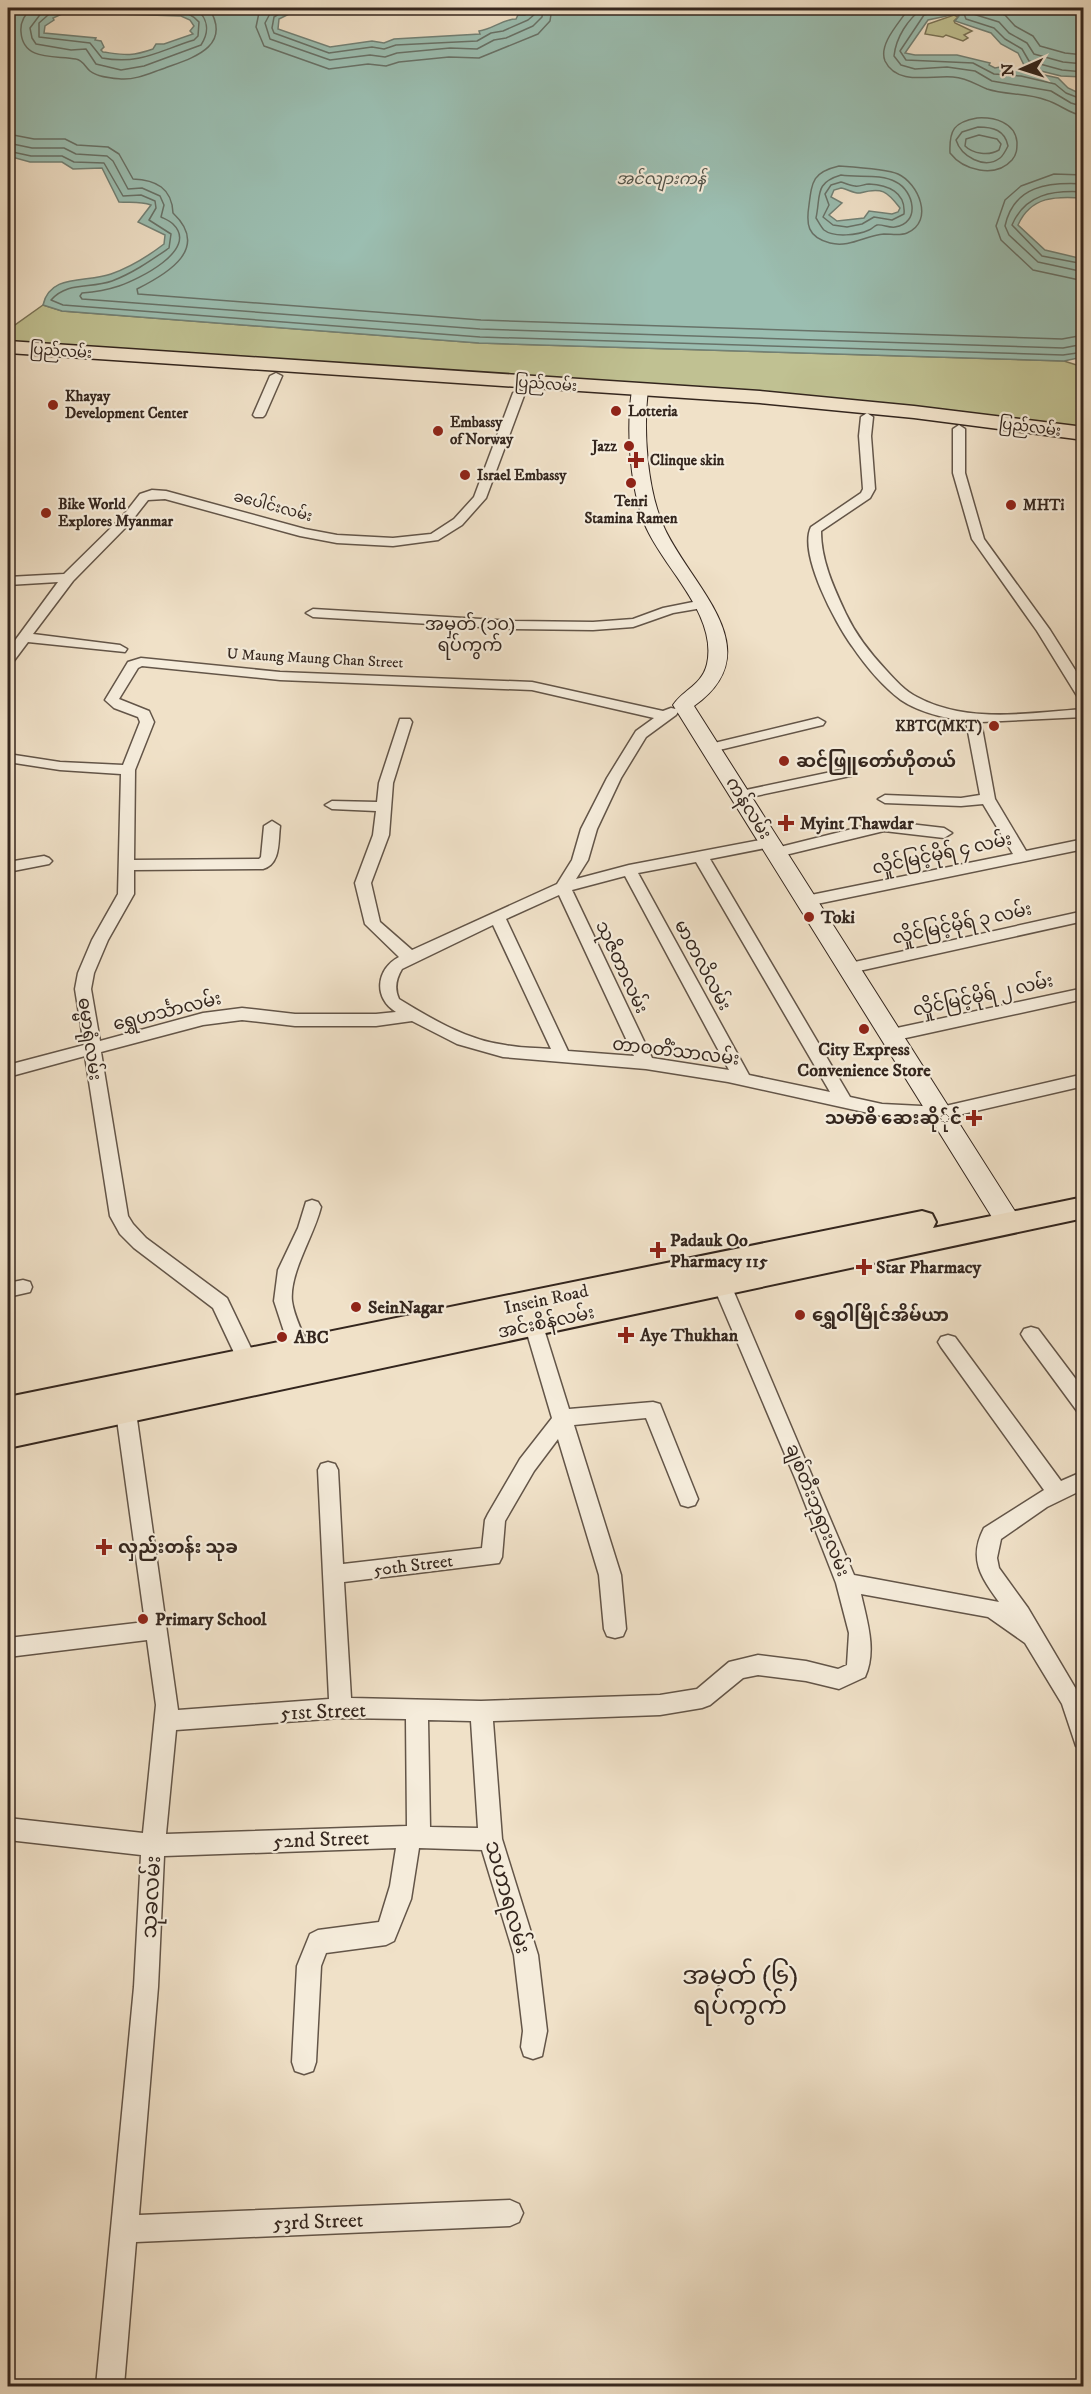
<svg xmlns="http://www.w3.org/2000/svg" width="1091" height="2394" viewBox="0 0 1091 2394" font-family="'IM FELL DW Pica','Noto Sans Myanmar',serif">
	<rect width="100%" height="100%" fill="#f0e1c8"/>
	<filter id="stains"><feTurbulence type="fractalNoise" baseFrequency=".00333" numOctaves="4"/><feColorMatrix values="0 0 0 0 .2 0 0 0 0 .09 0 0 0 0 .02 0 0 0 .5 -.17"/></filter>
	<radialGradient id="worn" r=".72"><stop offset=".6" stop-color="#630" stop-opacity="0"/><stop offset="1" stop-color="#630" stop-opacity=".3"/></radialGradient>
	<!-- green -->
	<path fill="#c0c192" stroke="#7a7458" stroke-width="1.5" d="M954 15 958 17 954 21 955 23 972 31 964 35 968 38 963 41 946 35 943 37 925 34 928 24Z
		M43 305 62 311 479 343 1064 361 1083 367V431L292 361 8 342V330Z"/>
	<!-- water -->
	<path fill="#9bbeb1" stroke="#728176" stroke-width="1.5" fill-rule="evenodd" d="M8 8H66L60 10 64 13 53 18 54 20 45 26 44 33 96 38 95 40 101 41 104 47 101 50 103 52C125 55 130 57 153 49L156 44H164L193 34 190 31 194 26 190 20 181 16 117 14 118 8H301L279 19 278 29 330 47 372 41 384 43 394 39 480 34 479 31C493 29 503 19 516 19L518 15H525L530 11 527 8H1083V77L1061 76 1025 67 1018 53 1001 44 991 33 955 21 959 16 956 14 928 20 905 53 915 55H957L990 63 989 65 995 68 1000 67 1002 69 1021 70 1058 78 1068 88 1083 95V198C1056 196 1031 196 1018 225L1045 250 1083 259V357L1064 361 479 343 62 311 43 305C50 273 87 283 111 274 131 267 147 257 164 244L165 235 138 222 151 205C140 201 130 203 119 202L102 168 73 169 62 162H30L8 156ZM841 188C847 189 855 194 860 193 882 187 887 191 900 208L898 212 892 214 869 211 864 218 837 221 829 215 842 203 831 197 834 190Z"/>
	<g fill="none" stroke-linecap="round" stroke-linejoin="round">
		<!-- shore -->
		<path stroke="#687268" stroke-width="1.5" d="M32 8C25 14 20 22 21 32 23 62 56 55 76 59 83 60 85 67 90 71 97 77 111 78 121 79 136 80 150 73 165 68 192 58 233 47 209 8
			M45 8 30 28 32 38 36 44 71 50 86 49 96 64 121 70 144 66 201 45C210 31 208 18 195 8
			M56 8 39 23V37L90 43 102 58C140 65 158 51 194 40L198 36 199 22C183 3 148 8 125 8
			M260 8 256 27 264 46 329 69 368 64 386 66 399 62 449 57 479 58 538 34 550 21 552 8
			M273 8 265 23 270 39 330 60 370 55 385 57 397 53 450 48 477 49 494 40 506 38 533 26 542 17 543 8
			M288 8 274 17 272 28 274 33 329 53 372 47 384 49 396 45 477 41 491 33 503 31 528 20 535 14V8
			M909 8C900 22 878 44 885 61 897 86 931 75 953 77 967 78 975 84 987 89 1005 95 1027 93 1046 100 1060 104 1069 114 1084 116
			M923 8C908 19 896 37 894 56L901 65 915 69 947 67 975 71 992 81 1051 91 1071 103 1084 107
			M969 8 973 14 999 22 1009 33 1027 43 1034 54 1063 62 1084 64
			M984 8 1005 15 1015 26 1033 36 1040 46 1065 53 1084 55
			M1084 72 1062 70 1029 61 1022 49 1005 39 994 28 966 19 963 11 956 8 924 15 900 51 906 60 973 63 994 74 1021 76 1055 84 1066 93 1084 100
			M977 118C994 117 1015 122 1017 142 1017 149 1017 154 1012 160 995 179 963 170 950 153 949 130 954 122 977 118Z
			M978 127C993 127 1005 130 1008 146 1006 150 1003 156 1000 158 984 170 961 156 956 140L962 132Z
			M8 134 34 139H65L77 145 108 147 119 154 133 179C156 180 172 188 173 213 210 248 169 273 137 289L138 294 481 320 1062 339 1084 335
			M979 135 997 139 1001 144 999 150C989 156 973 154 965 146L966 139Z
			M8 143 32 148H64L76 154 107 156 113 161 128 189 142 188 160 196 164 205 161 217C165 219 170 221 173 224 200 250 137 280 119 286 107 290 95 292 82 293L80 296 82 299 480 329 1063 348 1084 344
			M8 151 31 156H62L74 162 104 163 123 196 141 195 155 201 156 208 149 220 171 234 169 248C150 261 133 273 112 281 90 289 68 281 51 300L63 305 480 337 1063 355 1084 352
			M839 166C853 167 887 169 898 174 918 183 935 221 907 233 900 236 892 234 884 234 866 235 850 248 830 243 807 237 806 224 809 205 812 181 813 172 839 166Z
			M841 175C858 178 880 173 896 182 914 191 921 223 895 227 889 228 882 224 877 225 874 226 872 229 869 230 858 235 834 238 824 230 821 227 818 221 816 218 821 195 814 183 841 175Z
			M1084 175 1054 174 1021 186 1005 200 996 226 1001 240 1033 270 1084 281
			M841 182C845 183 850 186 855 186 860 187 864 184 869 184 888 185 906 192 904 214L892 220 874 217 862 224 847 227 833 225 823 217 829 205 825 194 831 185Z
			M1084 184C1049 182 1014 185 1005 226L1009 235 1038 262 1084 272
			M1084 192C1053 190 1025 194 1012 225L1042 256 1084 264"/>
		<defs>
			<path id="street" d="M276 373 282 376 265 415 263 417H255L253 415 270 376Z
				M519 390 525 393 486 498 462 525 438 540 393 546 337 543 300 536 165 499 148 500 130 523 73 581 33 634 120 645 127 649 125 652 28 642 13 662 8 663V650L58 582 8 585V577L64 574 122 517 140 494 152 490 166 491 305 529 337 535 393 538 431 534 454 519 474 497 513 393Z
				M867 413 873 417 871 436 875 489 870 498 821 531C821 561 834 588 846 614 856 635 870 653 886 670 895 680 905 691 917 697 967 724 1029 713 1084 709V717L981 722 995 799 1026 851 1084 839V849L807 906 799 901 801 897 1013 854 983 804 961 806 885 803 878 799 885 795 961 798 980 795 966 721C945 718 920 713 901 700 882 686 865 665 852 646 836 624 798 554 811 527L861 493 863 489 859 436 861 417Z
				M959 425 965 429V473L984 539 1050 630 1084 684V700L1079 699 1037 631 972 539 953 473V429Z
				M703 600 710 604 708 607 673 613 633 627 593 630 513 629 313 617 306 613 313 609 513 621 593 622 633 619 663 608Z
				M141 658 280 672 532 682 663 711 671 708 676 709 678 712 676 715 646 737 621 778 597 829 588 860 576 879 629 865 771 838 776 840 779 843 776 846 710 859 850 1097 882 1104 941 1107 1084 1074V1086L941 1119 882 1116 728 1082 646 1069 503 1057 457 1044 412 1021 376 1026H295L242 1020 203 1025 101 1052 128 1216 133 1224 146 1238 227 1298 262 1371 259 1376 252 1379 245 1376 213 1308 134 1248 120 1234 110 1216 85 1056 8 1077V1065L84 1045 75 989 78 973 92 940 118 894 121 774 60 770 8 762V754L60 762 123 765 140 722 138 717 114 708 105 700 128 662ZM142 666 280 680 532 690 654 718 636 731 607 778 581 829 572 860 557 884 412 950 380 922 371 883 389 835 393 783 412 722 410 719H400L379 783 377 802 332 801 325 805 332 809 376 811 373 835 355 883 365 924 399 957C376 969 373 998 396 1012L376 1014H295L242 1008 203 1013 100 1041 91 989 94 973 108 940 134 894V870L263 869C281 864 278 841 280 826L272 821 264 826 261 857 259 859 134 860 135 770 154 722 149 711 119 699 138 668ZM696 862 830 1092 749 1075 638 873ZM625 876 729 1070 652 1058 572 890ZM559 895 634 1056 568 1051 506 919ZM493 925 551 1049C536 1048 520 1048 505 1045 466 1040 432 1019 399 999 394 988 396 979 402 969Z
				M818 718 825 722 823 725 711 752 704 748 706 745Z
				M850 768 857 772 855 775 741 799 734 795 741 791Z
				M884 821 944 828 952 833 944 838 884 831 777 857 769 852 772 849Z
				M44 856 49 858 52 861 49 864 8 872V862Z
				M1084 911V921L850 973 844 972 842 968 844 964 850 963Z
				M1084 988V999L892 1041 886 1039 884 1035 886 1031 892 1029Z
				M312 1200 318 1202 321 1207C314 1236 289 1273 292 1301 294 1317 304 1335 310 1350L307 1355 300 1358 293 1355 290 1350 274 1301 278 1270 298 1228 306 1202Z
				M722 1278 729 1280 731 1285 854 1575 999 1602C981 1577 968 1559 984 1528L1044 1490 941 1347 938 1342 941 1337 948 1335 955 1337 1061 1481 1084 1471V1489L1047 1507 1001 1539 997 1558 999 1568 1028 1608 1083 1701 1084 1749 1076 1746 1062 1704 1025 1643 988 1617 861 1594C867 1621 877 1651 865 1677L839 1689 806 1681 758 1675 743 1678 710 1705 702 1708 660 1715 493 1721 502 1839 538 1955 547 2031 542 2056 533 2059 524 2056 521 2047 523 2031 514 1955 482 1850 419 1848 411 1899 394 1941 386 1945 326 1953 321 1966 316 2062 313 2071 304 2074 295 2071 292 2062 297 1966 310 1934 318 1930 379 1922 390 1886 396 1848 164 1856 158 1987 139 2215 510 2200 519 2204 523 2213 519 2222 510 2226 136 2242 124 2386H96L134 1987 141 1855 8 1840V1818L143 1833 156 1705 147 1640 8 1657V1638L145 1622 114 1398 117 1392 124 1390 131 1392 134 1398 178 1710 329 1699 318 1470 321 1464 328 1462 335 1464 338 1470 343 1564 482 1548 485 1520 488 1514 520 1459 552 1418 521 1313 523 1308 530 1306 537 1308 539 1313 569 1409 653 1402 660 1404 698 1499 695 1505 688 1507 681 1505 646 1418 574 1425 621 1575 626 1629 623 1636 615 1638 607 1636 604 1629 599 1575 558 1439 534 1471 505 1521 502 1557 499 1563 344 1582 351 1698 481 1701 660 1695 697 1689 729 1662 758 1655 806 1661 838 1669 847 1665 849 1633 836 1583 795 1478 713 1285 715 1280ZM340 1718 406 1719 407 1826 166 1834 176 1730ZM428 1720 471 1721 478 1828 430 1827Z
				M23 1280 30 1282 32 1287 30 1292 8 1297V1283Z
				M1031 1327 1038 1329 1084 1390V1413L1077 1411 1024 1339 1021 1334 1024 1329Z"/>
			<path id="secondary" d="M640 385 648 390C643 430 647 488 663 525 688 584 774 649 694 706L1018 1216 1022 1223 1018 1230 1009 1233 1000 1230 673 705C684 689 702 685 707 664 718 614 663 568 645 525 630 488 626 430 632 390Z"/>
			<path id="primary" d="M1084 1197V1218L8 1448V1397L922 1211 932 1214 936 1222 933 1228Z"/>
			<path id="highway" d="M8 341 760 391 914 406 1084 427V440L914 418 760 403 8 353Z"/>
		</defs>
		<!-- street casing -->
		<use href="#street" stroke="#635548" stroke-width="3"/>
		<!-- secondary casing -->
		<use href="#secondary" stroke="#34261e" stroke-width="2"/>
		<!-- primary casing -->
		<use href="#primary" stroke="#34261e" stroke-width="4"/>
		<!-- highway casing -->
		<use href="#highway" stroke="#34261e" stroke-width="3"/>
		<!-- street -->
		<use href="#street" fill="#f5ecdb" fill-rule="evenodd"/>
		<!-- secondary -->
		<use href="#secondary" fill="#f5ecdb" fill-rule="evenodd"/>
		<!-- primary -->
		<use href="#primary" fill="#f0e1c8" fill-rule="evenodd"/>
		<!-- highway -->
		<use href="#highway" fill="#f0e1c8" fill-rule="evenodd"/>
	</g>
	<!-- markers -->
	<g fill="#8f2418" stroke="#f5ecdb" stroke-width="2">
		<circle cx="53" cy="405" r="6"/>
		<circle cx="616" cy="411" r="6"/>
		<circle cx="438" cy="431" r="6"/>
		<circle cx="629" cy="446" r="6"/>
		<path d="M633 451h6v6h6v6h-6v6h-6v-6h-6v-6h6z"/>
		<circle cx="465" cy="475" r="6"/>
		<circle cx="631" cy="483" r="6"/>
		<circle cx="1011" cy="505" r="6"/>
		<circle cx="46" cy="513" r="6"/>
		<circle cx="994" cy="726" r="6"/>
		<circle cx="784" cy="761" r="6"/>
		<path d="M783 814h6v6h6v6h-6v6h-6v-6h-6v-6h6z"/>
		<circle cx="809" cy="917" r="6"/>
		<circle cx="864" cy="1029" r="6"/>
		<path d="M971 1109h6v6h6v6h-6v6h-6v-6h-6v-6h6z"/>
		<path d="M655 1241h6v6h6v6h-6v6h-6v-6h-6v-6h6z"/>
		<path d="M861 1258h6v6h6v6h-6v6h-6v-6h-6v-6h6z"/>
		<circle cx="356" cy="1307" r="6"/>
		<circle cx="800" cy="1315" r="6"/>
		<path d="M623 1326h6v6h6v6h-6v6h-6v-6h-6v-6h6z"/>
		<circle cx="282" cy="1337" r="6"/>
		<path d="M101 1538h6v6h6v6h-6v6h-6v-6h-6v-6h6z"/>
		<circle cx="143" cy="1619" r="6"/>
	</g>
	<g text-anchor="middle" stroke-width="4.5" stroke-linejoin="round" paint-order="stroke">
		<!-- far-street labels -->
		<g font-size="15" fill="#34261e" stroke="#f5ecdb">
			<text transform="translate(61 351) rotate(4)" y="5">ပြည်လမ်း</text>
			<text transform="translate(546 384) rotate(4)" y="5">ပြည်လမ်း</text>
			<text transform="translate(1030 427) rotate(7)" y="5">ပြည်လမ်း</text>
			<text transform="translate(273 506) rotate(15)" y="5">ခပေါင်းလမ်း</text>
			<text transform="translate(315 658) rotate(3)" y="5">U Maung Maung Chan Street</text>
		</g>
		<!-- far-poi labels -->
		<g font-size="15" font-weight="bold" fill="#34261e" stroke="#f5ecdb" text-anchor="start">
			<text x="65" y="401">Khayay<tspan x="65" dy="17">Development Center</tspan></text>
			<text x="628" y="416">Lotteria</text>
			<text x="450" y="427">Embassy<tspan x="450" dy="17">of Norway</tspan></text>
			<text x="617" y="451" text-anchor="end">Jazz</text>
			<text x="650" y="465">Clinque skin</text>
			<text x="477" y="480">Israel Embassy</text>
			<text x="631" y="506" text-anchor="middle">Tenri<tspan x="631" dy="17">Stamina Ramen</tspan></text>
			<text x="58" y="509">Bike World<tspan x="58" dy="17">Explores Myanmar</tspan></text>
			<text x="1023" y="510">MHTi</text>
			<text x="982" y="731" text-anchor="end">KBTC(MKT)</text>
		</g>
		<!-- far-water labels -->
		<g font-size="16" font-style="italic" fill="#53544a" stroke="#f5ecdb">
			<text x="661" y="184">အင်လျားကန်</text>
		</g>
		<!-- far-quarter labels -->
		<g font-size="18" fill="#34261e" stroke="#f5ecdb">
			<text x="470" y="630">အမှတ် (၁၀)<tspan x="470" dy="21">ရပ်ကွက်</tspan></text>
		</g>
		<!-- poi labels -->
		<g font-size="18" font-weight="bold" fill="#34261e" stroke="#f5ecdb" text-anchor="start">
			<text x="796" y="767">ဆင်ဖြူတော်ဟိုတယ်</text>
			<text x="800" y="829">Myint Thawdar</text>
			<text x="821" y="923">Toki</text>
			<text x="864" y="1055" text-anchor="middle">City Express<tspan x="864" dy="21">Convenience Store</tspan></text>
			<text x="962" y="1124" text-anchor="end">သမာဓိ ဆေးဆို်ုင်</text>
			<text x="670" y="1246">Padauk Oo<tspan x="670" dy="21">Pharmacy 115</tspan></text>
			<text x="876" y="1273">Star Pharmacy</text>
			<text x="368" y="1313">SeinNagar</text>
			<text x="812" y="1321">ရွှေဝါမြိုင်အိမ်ယာ</text>
			<text x="640" y="1341">Aye Thukhan</text>
			<text x="294" y="1343">ABC</text>
			<text x="118" y="1553">လှည်းတန်း သုခ</text>
			<text x="155" y="1625">Primary School</text>
		</g>
		<!-- street labels -->
		<g font-size="18" fill="#34261e" stroke="#f5ecdb">
			<text transform="translate(749 808) rotate(58)" y="6">ကန်လမ်း</text>
			<text transform="translate(942 853) rotate(-12)" y="6">လှိုင်မြင့်မိုရ် ၄ လမ်း</text>
			<text transform="translate(962 923) rotate(-12)" y="6">လှိုင်မြင့်မိုရ် ၃ လမ်း</text>
			<text transform="translate(703 965) rotate(62)" y="6">မာတလိလမ်း</text>
			<text transform="translate(622 967) rotate(65)" y="6">သုဇိတာလမ်း</text>
			<text transform="translate(983 995) rotate(-12)" y="6">လှိုင်မြင့်မိုရ် ၂ လမ်း</text>
			<text transform="translate(167 1011) rotate(-14)" y="6">ရွှေဟင်္သာလမ်း</text>
			<text transform="translate(90 1039) rotate(82)" y="6">ဓမ္မာရုံလမ်း</text>
			<text transform="translate(676 1051) rotate(7)" y="6">တာဝတိံသာလမ်း</text>
			<text transform="translate(546 1299) rotate(-12)" y="6">Insein Road</text>
			<text transform="translate(546 1322) rotate(-12)" y="6">အင်းစိန်လမ်း</text>
			<text transform="translate(818 1510) rotate(68)" y="6">ချစ်တီးဘုရားလမ်း</text>
			<text transform="translate(413 1565) rotate(-7)" y="6">50th Street</text>
		</g>
		<!-- near-street labels -->
		<g font-size="21" fill="#34261e" stroke="#f5ecdb">
			<text transform="translate(323 1711) rotate(-2)" y="7">51st Street</text>
			<text transform="translate(321 1839) rotate(-2)" y="7">52nd Street</text>
			<text transform="translate(151 1897) rotate(-87)" y="7">သုခလမ်း</text>
			<text transform="translate(508 1897) rotate(74)" y="7">သဟာရလမ်း</text>
			<text transform="translate(318 2221) rotate(-2)" y="7">53rd Street</text>
		</g>
		<!-- near-quarter labels -->
		<g font-size="26" fill="#34261e" stroke="#f5ecdb">
			<text x="740" y="1984">အမှတ် (၆)<tspan x="740" dy="30">ရပ်ကွက်</tspan></text>
		</g>
	</g>
	<!-- margin -->
	<rect width="1091" height="2394" fill="none" stroke="#f0e1c8" stroke-width="30"/>
	<rect x="9" y="9" width="1073" height="2376" fill="none" stroke="#34261e" stroke-width="3"/>
	<rect x="15" y="15" width="1061" height="2364" fill="none" stroke="#34261e" stroke-width="1.5"/>
	<!-- north arrow -->
	<g transform="translate(1022 69) rotate(267)" stroke="#f5ecdb" stroke-width="4.5" paint-order="stroke">
	<path d="M0-4.5L10 22L0 15L-10 22Z" fill="#34261e"/>
	<text y="-9" font-size="16" font-weight="bold" text-anchor="middle" fill="#34261e">N</text>
	</g>
	<rect width="100%" height="100%" filter="url(#stains)"/>
	<rect width="100%" height="100%" fill="url(#worn)"/>
</svg>
